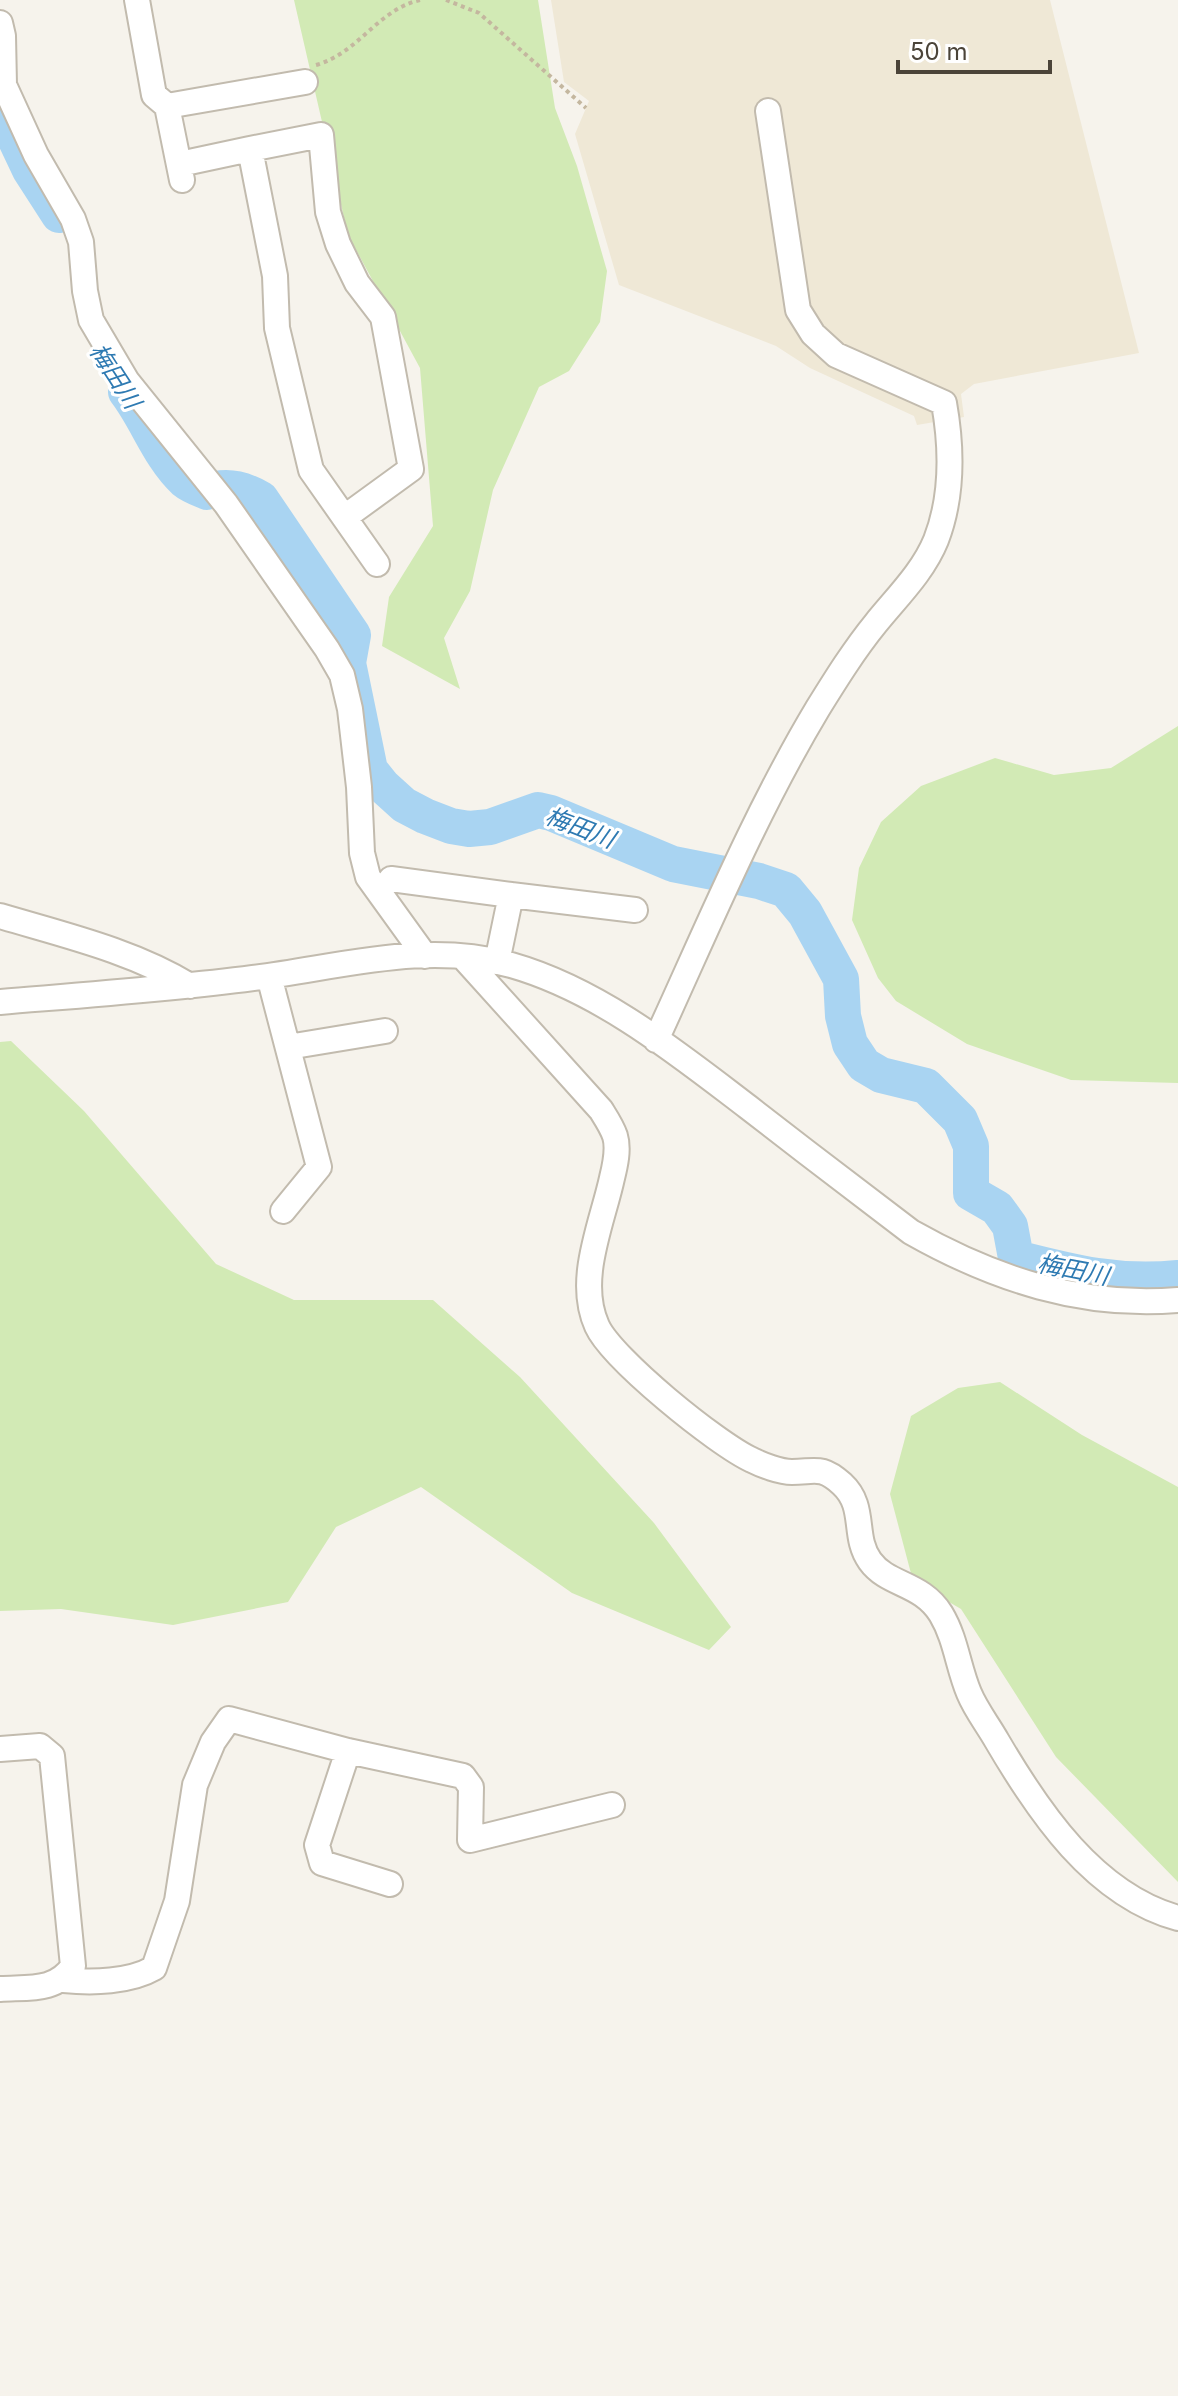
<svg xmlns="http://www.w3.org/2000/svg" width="1178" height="2396" viewBox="0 0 1178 2396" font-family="Inter,'Noto Sans JP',sans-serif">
	<rect width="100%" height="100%" fill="#f6f3ec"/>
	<!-- education -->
	<path fill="#efe8d6" d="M551 0H1050L1139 353 974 384 961 394 964 417 917 425 914 416 810 368 776 346 619 285 575 134 589 101 564 82Z"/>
	<!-- green -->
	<path fill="#d2eab5" d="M294 0H538L555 108 577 166 607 271 600 322 569 371 539 387 493 490 470 591 444 638 460 689 382 646 389 597 433 526 420 368 348 235Z
		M1178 726V1083L1071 1080 967 1044 896 1001 878 978 852 920 859 868 881 822 921 786 995 758 1054 775 1111 768Z
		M11 1041 84 1111 216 1264 294 1300H433L520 1377 654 1523 731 1627 709 1650 572 1593 421 1487 336 1527 288 1602 173 1625 61 1609 0 1611V1042Z
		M1000 1382 1082 1435 1178 1487V1882L1056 1757 961 1609 913 1581 890 1494 911 1416 958 1388Z"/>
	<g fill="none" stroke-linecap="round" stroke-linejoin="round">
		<!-- river -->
		<path stroke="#a9d4f2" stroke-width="36" d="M0 107 30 170 59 215
			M126 392C147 419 159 457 185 481 191 486 200 489 207 492 226 484 244 489 261 499L353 635 348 663 362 731 370 770 383 786 404 805 425 816 451 826 469 829 490 827 538 810 551 813 673 864 759 881 786 890 805 913 841 979 843 1016 850 1044 864 1065 881 1075 926 1086 960 1120 971 1146V1193L997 1208 1010 1226 1016 1258C1074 1273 1118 1284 1178 1278"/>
		<defs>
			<path id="minor" d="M137 0 154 95 167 106 182 180
				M0 23 3 36 4 85 36 155 73 219 81 242 85 291 91 320 127 381 226 504 327 649 342 675 350 709 359 787 362 853 368 877 425 956
				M167 106 305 82
				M250 149 321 135 328 212 338 244 357 283 383 317 411 469 345 517
				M180 164 250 149 275 276 277 328 311 470 377 564
				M391 879 511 895 497 962
				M511 895 635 910
				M0 916C64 935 133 951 190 986
				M463 957 601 1110C606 1118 612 1127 615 1136 619 1149 615 1166 612 1178 602 1224 576 1280 597 1326 612 1359 717 1444 752 1460 762 1465 780 1472 792 1472 815 1472 821 1465 842 1484 867 1507 852 1536 870 1561 888 1586 921 1582 941 1614 956 1639 958 1667 969 1693 976 1710 988 1725 997 1741 1038 1811 1094 1895 1178 1918
				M269 976 319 1167 283 1211
				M0 1002C84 995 169 989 253 978 337 968 426 940 511 965 599 990 676 1052 748 1107 802 1149 857 1191 911 1232 994 1279 1082 1308 1178 1300
				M656 1040C707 929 755 813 818 708 836 679 854 650 876 623 897 597 923 572 936 540 953 496 952 448 944 403L836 355 813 334 798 310 768 111
				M288 1047 385 1031
				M0 1749 40 1746 52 1756 73 1966C56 1992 28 1987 0 1989
				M348 1751 317 1845 322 1863 390 1884
				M64 1980C92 1983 130 1982 154 1968L177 1901 195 1785 213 1742 229 1719 348 1751 463 1776 471 1787 470 1840 612 1805"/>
		</defs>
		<!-- minor casing -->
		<use href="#minor" stroke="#c2bbae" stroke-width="28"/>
		<!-- path -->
		<path stroke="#c4b79f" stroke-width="4" stroke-dasharray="4 4" stroke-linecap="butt" d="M446 0 479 13 586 108
			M316 65C359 53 377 10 420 0"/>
		<!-- minor -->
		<use href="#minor" stroke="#fff" stroke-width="24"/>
	</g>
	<g text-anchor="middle" stroke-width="6" stroke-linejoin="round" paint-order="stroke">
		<!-- water labels -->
		<g font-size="24" font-style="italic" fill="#2e7ab2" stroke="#fff">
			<text transform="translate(115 376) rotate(57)" y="8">梅田川</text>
			<text transform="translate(580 828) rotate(21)" y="8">梅田川</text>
			<text transform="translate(1073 1270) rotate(11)" y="8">梅田川</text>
		</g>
	</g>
	<!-- scale -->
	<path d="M898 60v12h152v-12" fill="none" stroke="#4b4439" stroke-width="4"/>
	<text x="910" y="60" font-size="24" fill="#4b4439" stroke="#ffffff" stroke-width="6" paint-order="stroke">50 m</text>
</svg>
